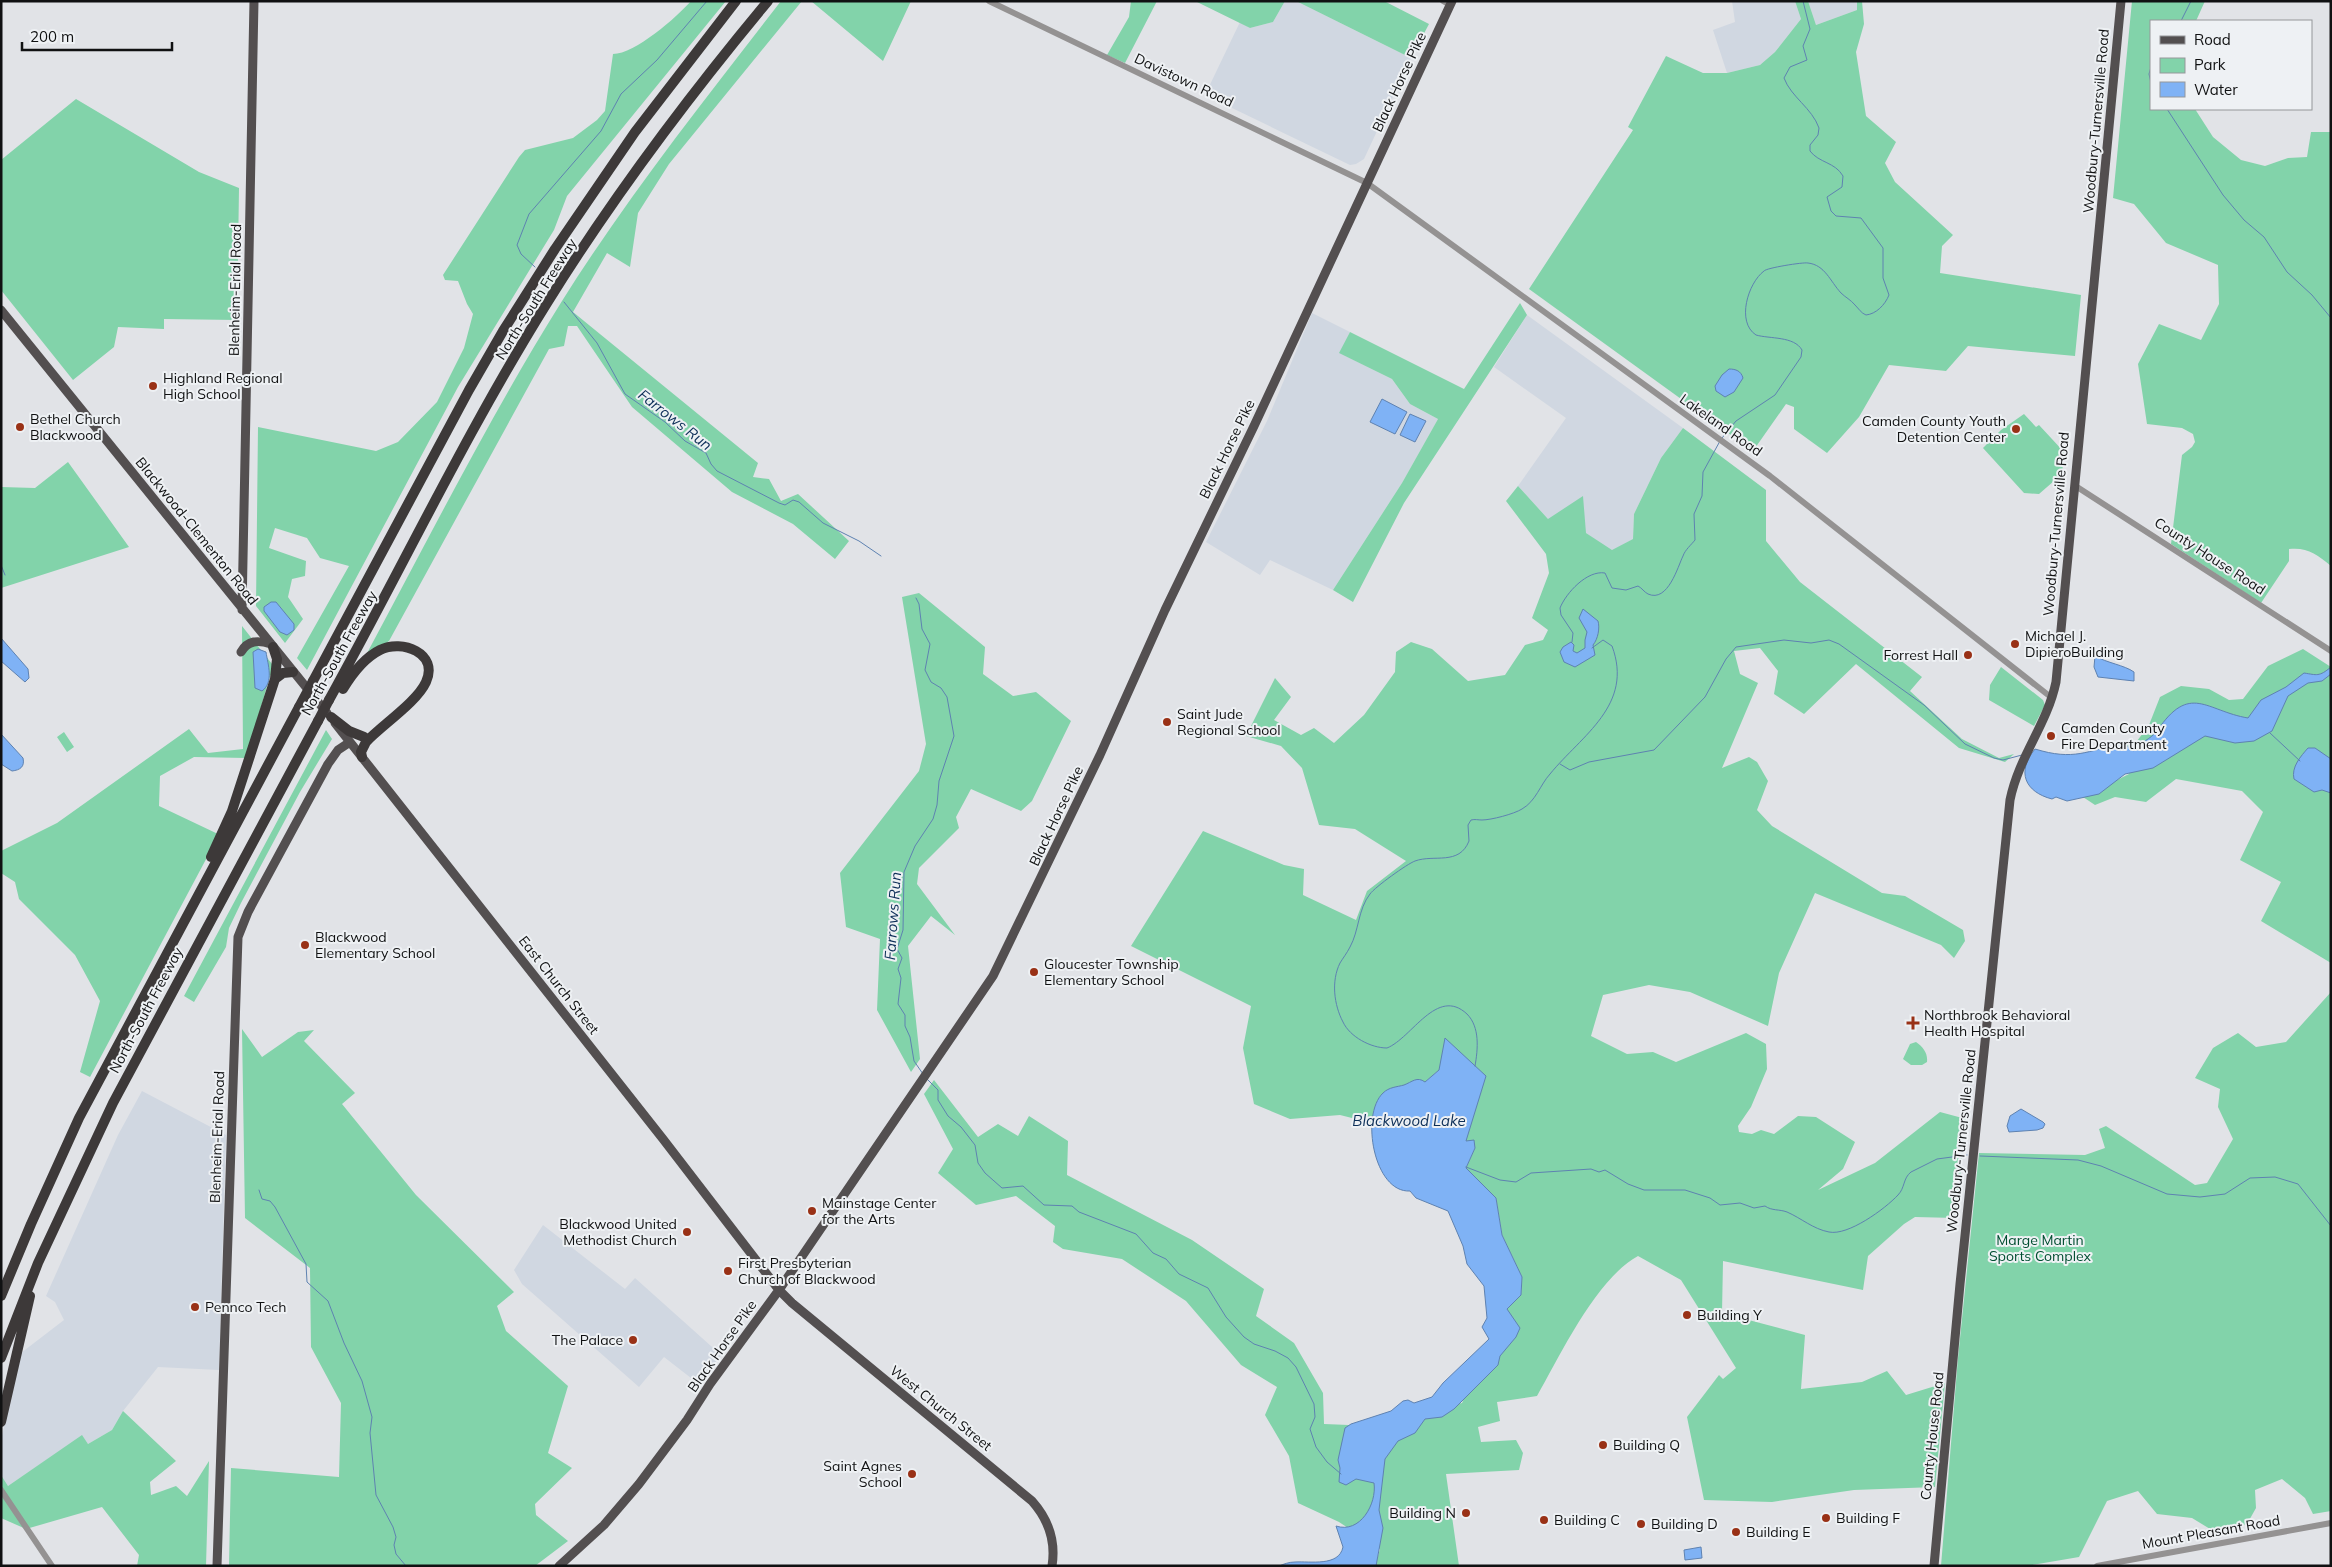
<svg xmlns="http://www.w3.org/2000/svg" width="2332" height="1567" viewBox="0 0 2332 1567" font-family="Mulish,sans-serif">
	<rect width="100%" height="100%" fill="#e1e3e7"/>
	<!-- built -->
	<path fill="#d0d7e1" d="M1285 1H1296L1411 58 1364 159 1356 164 1350 165 1205 95 1240 22 1250 28 1273 22Z
		M1732 1H1795L1801 19 1775 52 1760 65 1727 73 1713 30 1735 22Z
		M1808 1H1857V10L1816 25Z
		M1312 313 1350 332 1340 353 1392 379 1410 404 1438 419 1402 483 1333 590 1270 560 1260 575 1206 542 1267 421Z
		M1527 315 1683 428 1661 458 1634 514 1633 539 1612 551 1586 533 1548 519 1518 486 1566 418 1494 367Z
		M142 1091 226 1135 219 1370 158 1367 123 1411 112 1430 88 1444 82 1436 8 1486 1 1475V1440L21 1353 64 1320 55 1302 46 1296 118 1135Z
		M543 1225 625 1289 635 1278 721 1355 700 1385 664 1357 639 1387 522 1284 514 1270Z"/>
	<!-- green -->
	<path fill="#82d3aa" d="M691 1H726L567 196 554 230 458 387 307 670 297 658 349 566 320 558 307 538 275 528 269 548 306 561 305 576 292 579 288 597 303 619 285 643 256 606 258 427 376 451 398 442 437 402 464 348 473 314 467 304 458 281 445 280 443 275 519 157 525 150 573 138 597 120 605 111 613 54C635 54 677 17 691 1Z
		M781 1H802L669 164 638 213 630 267 607 253 573 312 758 463 753 477 769 479 781 501 798 494 849 541 835 559 793 524 732 492 632 407 577 326H568L564 346 549 349 389 641 365 657C429 538 490 416 562 301 628 196 705 99 781 1Z
		M811 1H911L883 61Z
		M1131 1H1157L1125 63 1107 55 1129 17Z
		M1195 1H1285L1273 22 1250 28Z
		M1296 1H1384L1429 24 1411 58Z
		M1795 1H1808L1816 25 1857 10V1H1862L1864 24 1856 52 1866 116 1896 142 1885 163 1895 182 1953 235 1942 246 1940 273 2081 295 2075 356 1968 346 1946 371 1889 365 1859 417 1827 453 1794 429V407L1786 404 1753 451 1529 289 1633 130 1628 127 1666 56 1703 73H1727L1760 65 1775 52 1801 19Z
		M2132 1H2205L2196 21H2151V109H2195L2213 137 2241 160 2265 166 2288 158 2307 157 2311 132H2331V566C2317 554 2307 547 2289 549V561L2261 603 2171 544 2182 455 2192 447 2195 442 2193 434 2182 428 2147 424 2138 364 2159 324 2201 340 2219 304 2218 265 2166 243 2134 204 2113 198Z
		M76 99 199 172 239 188 237 320 164 319V329L118 327 114 347 73 380 1 290V160Z
		M1520 303 1527 315 1404 503 1353 602 1333 590 1402 483 1438 419 1410 404 1392 379 1339 353 1350 332 1464 389Z
		M2024 414 2036 427 2039 425 2064 452 2062 474 2039 494 2024 493 1983 448 2001 430Z
		M1683 428 1766 490V541L1800 582 1922 677 1910 691 1962 739 1999 758 2014 754 2005 762 1959 748 1856 664 1804 714 1774 694 1778 671 1760 648 1734 651 1740 674 1758 683 1722 768 1749 757 1757 762 1768 781 1757 810 1772 826 1882 893 1905 896 1963 930 1965 941 1954 958 1941 945 1815 893 1779 973 1768 1026 1690 992 1649 985 1603 995 1591 1036 1627 1054 1653 1052 1676 1062 1746 1033 1766 1044 1767 1069 1751 1107 1738 1126 1739 1132 1752 1134 1761 1130 1774 1134 1798 1116 1816 1117 1855 1142 1843 1169 1818 1190 1875 1163 1940 1112 1966 1119 1956 1218 1915 1217 1904 1224 1868 1256 1863 1290 1723 1261 1722 1313 1805 1335 1801 1389 1862 1382 1887 1371 1906 1395 1945 1383 1935 1487 1854 1490 1772 1502 1704 1500 1687 1417 1719 1375 1723 1379 1736 1368 1681 1280 1638 1256C1596 1279 1561 1354 1537 1396L1497 1402 1500 1421 1478 1427 1481 1442 1516 1440 1523 1453 1519 1470 1446 1474 1459 1566H1375L1380 1549 1339 1522 1298 1503 1289 1456 1265 1415 1277 1387 1241 1365 1186 1301 1122 1259 1063 1249 1053 1242 1055 1226 1016 1196 976 1205 938 1173 953 1149 924 1094 934 1080 978 1137 998 1124 1018 1136 1029 1116 1068 1141 1067 1175 1192 1240 1264 1289 1256 1316 1294 1343 1323 1393 1324 1424 1349 1425 1462 1403 1506 1309 1521 1295 1522 1277 1502 1235 1496 1198 1466 1168 1475 1148 1466 1141 1439 1070 1425 1082 1384 1092 1372 1123 1340 1115 1290 1119 1254 1104 1243 1048 1251 1006 1131 946 1203 831 1284 865 1304 869 1303 895 1356 920 1367 891 1406 861 1355 829 1319 825 1302 768 1281 746 1246 736 1275 678 1291 697 1274 720 1301 735 1314 728 1334 743 1364 715 1395 672 1396 652 1411 642 1432 649 1468 681 1505 675 1525 645 1543 640 1548 630 1532 618 1549 573 1546 554 1506 501 1518 486 1548 519 1583 496 1586 533 1612 550 1633 539 1634 514 1661 458Z
		M68 462 129 547 1 588V487L35 488Z
		M919 593 985 647 983 674 1013 696 1036 692 1071 721 1032 801 1021 811 971 789 956 817 959 828 919 868 917 884 955 935 931 916 908 946 920 1059 911 1072 877 1010 880 939 846 927 840 873 919 771 926 744 902 597Z
		M242 626 276 669 270 676 246 758 194 757 160 776 159 806 218 834 220 833 90 1077 80 1072 100 1001 75 955 19 899 15 882 1 873V851L57 823 189 729 208 753 243 749Z
		M2303 649 2331 667V963L2261 921 2281 882 2240 860 2263 812 2242 791 2176 779 2146 802 2115 797 2095 805 2083 797 2129 774 2126 743 2134 745 2149 725 2160 697 2181 686 2209 689 2229 700 2243 699 2268 666Z
		M2001 667 2043 700 2045 705 2034 726 1989 700 1990 685Z
		M326 730 332 739 300 792 241 903 229 928 226 947 194 1002 184 996Z
		M64 732 74 747 67 752 57 737Z
		M2331 992V1511L2313 1514 2305 1498 2282 1479 2255 1490 2256 1508 2247 1524 2215 1532 2192 1518 2157 1514 2138 1491 2107 1501 2079 1557 2026 1566H1941L1958 1358 1979 1153 2085 1155 2105 1148 2099 1129 2106 1126 2195 1185 2207 1183 2233 1139 2218 1107 2220 1089 2195 1078 2213 1048 2238 1033 2256 1047 2286 1042Z
		M242 1029 262 1057 298 1032 314 1030 304 1041 355 1093 342 1104 416 1195 514 1292 497 1306 506 1331 568 1386 548 1453 572 1468 535 1504 536 1515 568 1541 535 1566H229L231 1468 339 1477 341 1403 311 1347 310 1268 245 1218Z
		M1916 1042C1923 1047 1928 1053 1927 1062L1922 1065H1911L1903 1059 1910 1044Z
		M123 1411 176 1461 150 1482 151 1495 176 1486 187 1496 209 1461 206 1566H137L139 1555 102 1507 26 1529 1 1518V1475L8 1486 82 1435 88 1444 112 1430Z"/>
	<!-- water -->
	<path fill="#7fb2f5" stroke="#5e82b1" d="M1729 369C1736 369 1741 371 1743 378L1734 392 1725 397 1716 391 1715 386 1722 375Z
		M1382 399 1407 412 1395 434 1370 422Z
		M1410 414 1426 421 1415 442 1400 435Z
		M271 602H276L294 624V630L287 635 280 632 264 611V607Z
		M1583 609 1598 621C1600 628 1598 639 1593 645L1595 655 1575 667 1564 662 1560 652 1563 647 1571 642 1574 645 1573 651 1577 653 1585 648V640L1587 632 1579 618Z
		M1 638 28 669 29 678 25 682 1 661Z
		M258 649 266 652C268 665 274 682 262 691L255 688 253 652Z
		M2095 656C2107 663 2124 665 2134 672V681L2098 677 2094 667Z
		M2331 667V674L2322 681 2308 683 2288 696 2272 731 2254 741 2235 743 2205 736 2153 768 2125 774 2099 794 2067 801 2056 797 2052 799C2025 792 2016 772 2035 749 2074 761 2087 751 2123 743L2134 751C2140 742 2151 739 2157 731 2190 682 2206 711 2248 718L2261 700 2286 687 2304 673C2317 675 2319 677 2331 667Z
		M1 734 23 758C25 767 20 770 12 771L1 764Z
		M2308 748H2315L2331 759V793L2322 790 2314 792 2294 779C2291 767 2301 756 2308 748Z
		M1445 1038 1486 1076 1466 1141 1474 1140 1475 1148 1466 1168 1496 1198 1502 1235 1522 1277 1521 1295 1507 1309 1520 1328 1516 1337 1500 1356 1498 1365 1454 1409 1442 1417 1425 1419 1415 1433 1398 1441 1385 1459 1379 1510 1383 1528 1376 1566H1279C1284 1564 1289 1562 1295 1562 1310 1561 1339 1567 1343 1547L1336 1526C1360 1534 1377 1504 1374 1483L1356 1479 1346 1485 1339 1482 1340 1468 1338 1460 1345 1428 1351 1424 1391 1411 1403 1401 1408 1400 1414 1403 1432 1397 1443 1383 1489 1339 1482 1327 1487 1318 1484 1286 1467 1264 1463 1246 1448 1211 1416 1198 1410 1191C1374 1193 1360 1115 1383 1093 1389 1087 1397 1087 1404 1085 1412 1082 1417 1076 1425 1082L1439 1070Z
		M2021 1109 2043 1122 2045 1124 2043 1128 2037 1130 2009 1132 2007 1126 2010 1116Z
		M1701 1547 1702 1558 1685 1560 1684 1550Z"/>
	<g fill="none" stroke-linecap="round" stroke-linejoin="round">
		<!-- stream -->
		<path stroke="#5e82b1" stroke-width="1" d="M2181 21 2191 1
			M2151 67 2149 74 2151 83
			M2167 109 2223 195 2244 220 2264 237 2287 272 2312 295 2331 318
			M535 267 521 254 517 245 529 214 601 131 621 94 657 60 707 1
			M564 302 597 343 625 394 665 422 685 441 706 453 711 464 717 471 779 503 785 505 793 500 799 502 823 523 859 541 881 556
			M1722 438 1736 421 1775 395 1801 357 1802 350C1794 336 1770 339 1756 335 1736 322 1748 283 1764 271 1766 268 1803 262 1808 263 1825 265 1830 281 1841 293 1845 297 1851 300 1855 305 1859 309 1861 313 1866 315 1876 314 1885 305 1889 295L1883 278V248L1861 218 1836 216 1831 211 1827 197 1842 187 1843 176C1835 162 1819 163 1810 151V145L1818 135 1819 128C1812 108 1791 97 1784 78L1790 67 1807 60 1803 46 1810 29 1803 1
			M1 565 5 575
			M916 598 919 604 922 629 930 644 925 670 931 682 941 688 947 697 954 736 939 781 937 805 933 819 915 846 904 872 903 930 897 949 902 958 898 969 901 978 898 1004 905 1015V1026L910 1037 914 1061 923 1074
			M1572 642 1573 633 1561 615 1560 608C1566 593 1587 570 1605 573L1612 588 1626 590 1638 586C1642 588 1644 592 1648 594 1668 603 1678 566 1683 556 1685 550 1691 545 1695 540L1694 514 1702 496 1703 472 1720 441
			M2270 733 2300 761
			M1560 764 1570 770 1589 762 1654 750 1705 697 1726 659 1736 647 1784 640 1811 643 1829 640 1839 644 1924 705 1965 744 1994 758 2003 760 2022 755
			M1475 1066C1478 1049 1480 1027 1467 1014 1437 986 1412 1038 1387 1048 1371 1048 1350 1037 1343 1022 1334 1005 1331 981 1340 963 1343 958 1347 953 1350 947 1359 931 1358 909 1370 894 1375 887 1407 864 1415 861 1434 854 1459 866 1469 841L1468 825 1471 820C1475 819 1478 820 1482 820 1491 820 1514 814 1522 809 1536 801 1540 785 1550 774 1582 735 1634 705 1612 646L1603 640 1592 648
			M927 1079 938 1090V1100L948 1116 961 1127 975 1145 978 1163 985 1173 1002 1188 1023 1186 1044 1205 1072 1206 1079 1212 1136 1234 1153 1253 1166 1259 1179 1274 1208 1288 1226 1317 1244 1337 1254 1344 1275 1351 1288 1358 1296 1367 1314 1404 1315 1417 1310 1429 1316 1447 1327 1462 1341 1474
			M1980 1156 2078 1160 2101 1166 2167 1194 2200 1197 2225 1194 2250 1178 2275 1177 2298 1184 2331 1226
			M1466 1167 1500 1180 1516 1182 1531 1173 1591 1169 1599 1172 1605 1170 1628 1184 1644 1190H1685L1710 1198 1720 1205 1740 1203 1754 1208 1765 1206C1772 1211 1779 1209 1787 1212 1801 1218 1813 1229 1829 1232 1848 1236 1885 1209 1898 1195 1905 1188 1903 1178 1911 1172L1937 1159 1967 1155
			M259 1190 262 1199 270 1201 275 1207 306 1264 307 1282 328 1301 344 1343 362 1381 372 1417 370 1433 376 1495 393 1527 396 1537 394 1545 396 1554 406 1566"/>
		<!-- minor -->
		<path stroke="#949292" stroke-width="6" d="M989 1 1367 183 1770 476 2052 698
			M1443 1 1450 5
			M2074 485 2331 651
			M1 1490 52 1566
			M2097 1566 2331 1523"/>
		<!-- major -->
		<path stroke="#534f50" stroke-width="9" d="M1 310 327 713
			M242 610 254 1
			M241 652C248 640 258 640 271 644
			M335 723 663 1139 779 1290 792 1303 1032 1501C1048 1519 1056 1541 1052 1566
			M217 1566 238 937 248 912 328 764 338 750 350 742
			M559 1566 604 1525 639 1484 687 1420 710 1384 779 1290 993 976 1100 755 1165 610 1254 426 1452 1
			M1934 1566 1960 1284 2010 800C2019 756 2047 725 2056 682L2121 1"/>
		<!-- highway -->
		<path stroke="#3d3939" stroke-width="10" d="M273 647 277 659 275 679
			M313 681 469 390 503 331 555 249 635 132 736 1
			M343 689C352 674 364 658 380 650 402 639 439 653 426 682 417 702 382 725 366 742L361 752 362 757
			M329 700C402 568 467 431 547 303 613 197 688 97 768 1
			M331 717 349 731 364 737
			M211 857 232 811 275 679 283 673 293 672
			M1 1296 31 1224 79 1118 299 707
			M1 1358 38 1263 113 1103 318 721
			M1 1422 30 1296"/>
		<!-- highway-bridge -->
		<path stroke="#3d3939" stroke-width="10" d="M299 707 313 681
			M318 721 329 700"/>
	</g>
	<!-- markers -->
	<g fill="#993116" stroke="#eef1f4" stroke-width="2">
		<circle cx="153" cy="386" r="5"/>
		<circle cx="20" cy="427" r="5"/>
		<circle cx="2016" cy="429" r="5"/>
		<circle cx="2015" cy="644" r="5"/>
		<circle cx="1968" cy="655" r="5"/>
		<circle cx="1167" cy="722" r="5"/>
		<circle cx="2051" cy="736" r="5"/>
		<circle cx="305" cy="945" r="5"/>
		<circle cx="1034" cy="972" r="5"/>
		<path d="M1910.5 1015.5h5v5h5v5h-5v5h-5v-5h-5v-5h5z"/>
		<circle cx="812" cy="1211" r="5"/>
		<circle cx="687" cy="1232" r="5"/>
		<circle cx="728" cy="1271" r="5"/>
		<circle cx="195" cy="1307" r="5"/>
		<circle cx="1687" cy="1315" r="5"/>
		<circle cx="633" cy="1340" r="5"/>
		<circle cx="1603" cy="1445" r="5"/>
		<circle cx="912" cy="1474" r="5"/>
		<circle cx="1466" cy="1513" r="5"/>
		<circle cx="1826" cy="1518" r="5"/>
		<circle cx="1544" cy="1520" r="5"/>
		<circle cx="1641" cy="1524" r="5"/>
		<circle cx="1736" cy="1532" r="5"/>
	</g>
	<g text-anchor="middle" stroke-width="4" stroke-linejoin="round" paint-order="stroke">
		<!-- street labels -->
		<g font-size="14" fill="#101112" stroke="#eef1f4">
			<text transform="translate(1184 80) rotate(25)" y="5">Davistown Road</text>
			<text transform="translate(1399 82) rotate(-65)" y="5">Black Horse Pike</text>
			<text transform="translate(2096 121) rotate(-85)" y="5">Woodbury-Turnersville Road</text>
			<text transform="translate(235 290) rotate(-89)" y="5">Blenheim-Erial Road</text>
			<text transform="translate(536 299) rotate(-58)" y="5">North-South Freeway</text>
			<text transform="translate(1721 425) rotate(35)" y="5">Lakeland Road</text>
			<text transform="translate(1227 449) rotate(-64)" y="5">Black Horse Pike</text>
			<text transform="translate(2056 524) rotate(-85)" y="5">Woodbury-Turnersville Road</text>
			<text transform="translate(197 531) rotate(51)" y="5">Blackwood-Clementon Road</text>
			<text transform="translate(2210 556) rotate(33)" y="5">County House Road</text>
			<text transform="translate(339 653) rotate(-61)" y="5">North-South Freeway</text>
			<text transform="translate(1056 816) rotate(-65)" y="5">Black Horse Pike</text>
			<text transform="translate(559 985) rotate(52)" y="5">East Church Street</text>
			<text transform="translate(146 1010) rotate(-62)" y="5">North-South Freeway</text>
			<text transform="translate(217 1137) rotate(-88)" y="5">Blenheim-Erial Road</text>
			<text transform="translate(1961 1141) rotate(-84)" y="5">Woodbury-Turnersville Road</text>
			<text transform="translate(722 1346) rotate(-55)" y="5">Black Horse Pike</text>
			<text transform="translate(941 1408) rotate(39)" y="5">West Church Street</text>
			<text transform="translate(1932 1436) rotate(-84)" y="5">County House Road</text>
			<text transform="translate(2211 1532) rotate(-10)" y="5">Mount Pleasant Road</text>
		</g>
		<!-- poi labels -->
		<g font-size="14" fill="#101112" stroke="#eef1f4" text-anchor="start">
			<text x="163" y="383">Highland Regional<tspan x="163" dy="16">High School</tspan></text>
			<text x="30" y="424">Bethel Church<tspan x="30" dy="16">Blackwood</tspan></text>
			<text x="2006" y="426" text-anchor="end">Camden County Youth<tspan x="2006" dy="16">Detention Center</tspan></text>
			<text x="2025" y="641">Michael J.<tspan x="2025" dy="16">DipieroBuilding</tspan></text>
			<text x="1958" y="660" text-anchor="end">Forrest Hall</text>
			<text x="1177" y="719">Saint Jude<tspan x="1177" dy="16">Regional School</tspan></text>
			<text x="2061" y="733">Camden County<tspan x="2061" dy="16">Fire Department</tspan></text>
			<text x="315" y="942">Blackwood<tspan x="315" dy="16">Elementary School</tspan></text>
			<text x="1044" y="969">Gloucester Township<tspan x="1044" dy="16">Elementary School</tspan></text>
			<text x="1924" y="1020">Northbrook Behavioral<tspan x="1924" dy="16">Health Hospital</tspan></text>
			<text x="822" y="1208">Mainstage Center<tspan x="822" dy="16">for the Arts</tspan></text>
			<text x="677" y="1229" text-anchor="end">Blackwood United<tspan x="677" dy="16">Methodist Church</tspan></text>
			<text x="738" y="1268">First Presbyterian<tspan x="738" dy="16">Church of Blackwood</tspan></text>
			<text x="205" y="1312">Pennco Tech</text>
			<text x="1697" y="1320">Building Y</text>
			<text x="623" y="1345" text-anchor="end">The Palace</text>
			<text x="1613" y="1450">Building Q</text>
			<text x="902" y="1471" text-anchor="end">Saint Agnes<tspan x="902" dy="16">School</tspan></text>
			<text x="1456" y="1518" text-anchor="end">Building N</text>
			<text x="1836" y="1523">Building F</text>
			<text x="1554" y="1525">Building C</text>
			<text x="1651" y="1529">Building D</text>
			<text x="1746" y="1537">Building E</text>
		</g>
		<!-- park labels -->
		<g font-size="14" fill="#004e31" stroke="#eef1f4">
			<text x="2040" y="1245">Marge Martin<tspan x="2040" dy="16">Sports Complex</tspan></text>
		</g>
		<!-- water labels -->
		<g font-size="15" font-style="italic" fill="#0d2f58" stroke="#eef1f4">
			<text transform="translate(675 420) rotate(38)" y="5">Farrows Run</text>
			<text transform="translate(893 916) rotate(-86)" y="5">Farrows Run</text>
			<text x="1409" y="1126">Blackwood Lake</text>
		</g>
	</g>
	<!-- border -->
	<rect width="2332" height="1567" fill="none" stroke="#101112" stroke-width="5"/>
	<!-- legend -->
	<rect x="2150" y="20" width="162" height="90" fill="#eef1f4" stroke="#95979a"/>
	<rect x="2160" y="36" width="25" height="8" fill="#534f50" stroke="#95979a"/>
	<text x="2194" y="45" font-size="15" fill="#101112">Road</text>
	<rect x="2160" y="58" width="25" height="15" fill="#82d3aa" stroke="#95979a"/>
	<text x="2194" y="70" font-size="15" fill="#101112">Park</text>
	<rect x="2160" y="82" width="25" height="15" fill="#7fb2f5" stroke="#95979a"/>
	<text x="2194" y="95" font-size="15" fill="#101112">Water</text>
	<!-- scale -->
	<path d="M22 42v8h150v-8" fill="none" stroke="#101112" stroke-width="2.5"/>
	<text x="30" y="42" font-size="15" fill="#101112" stroke="#eef1f4" stroke-width="4" paint-order="stroke">200 m</text>
</svg>
